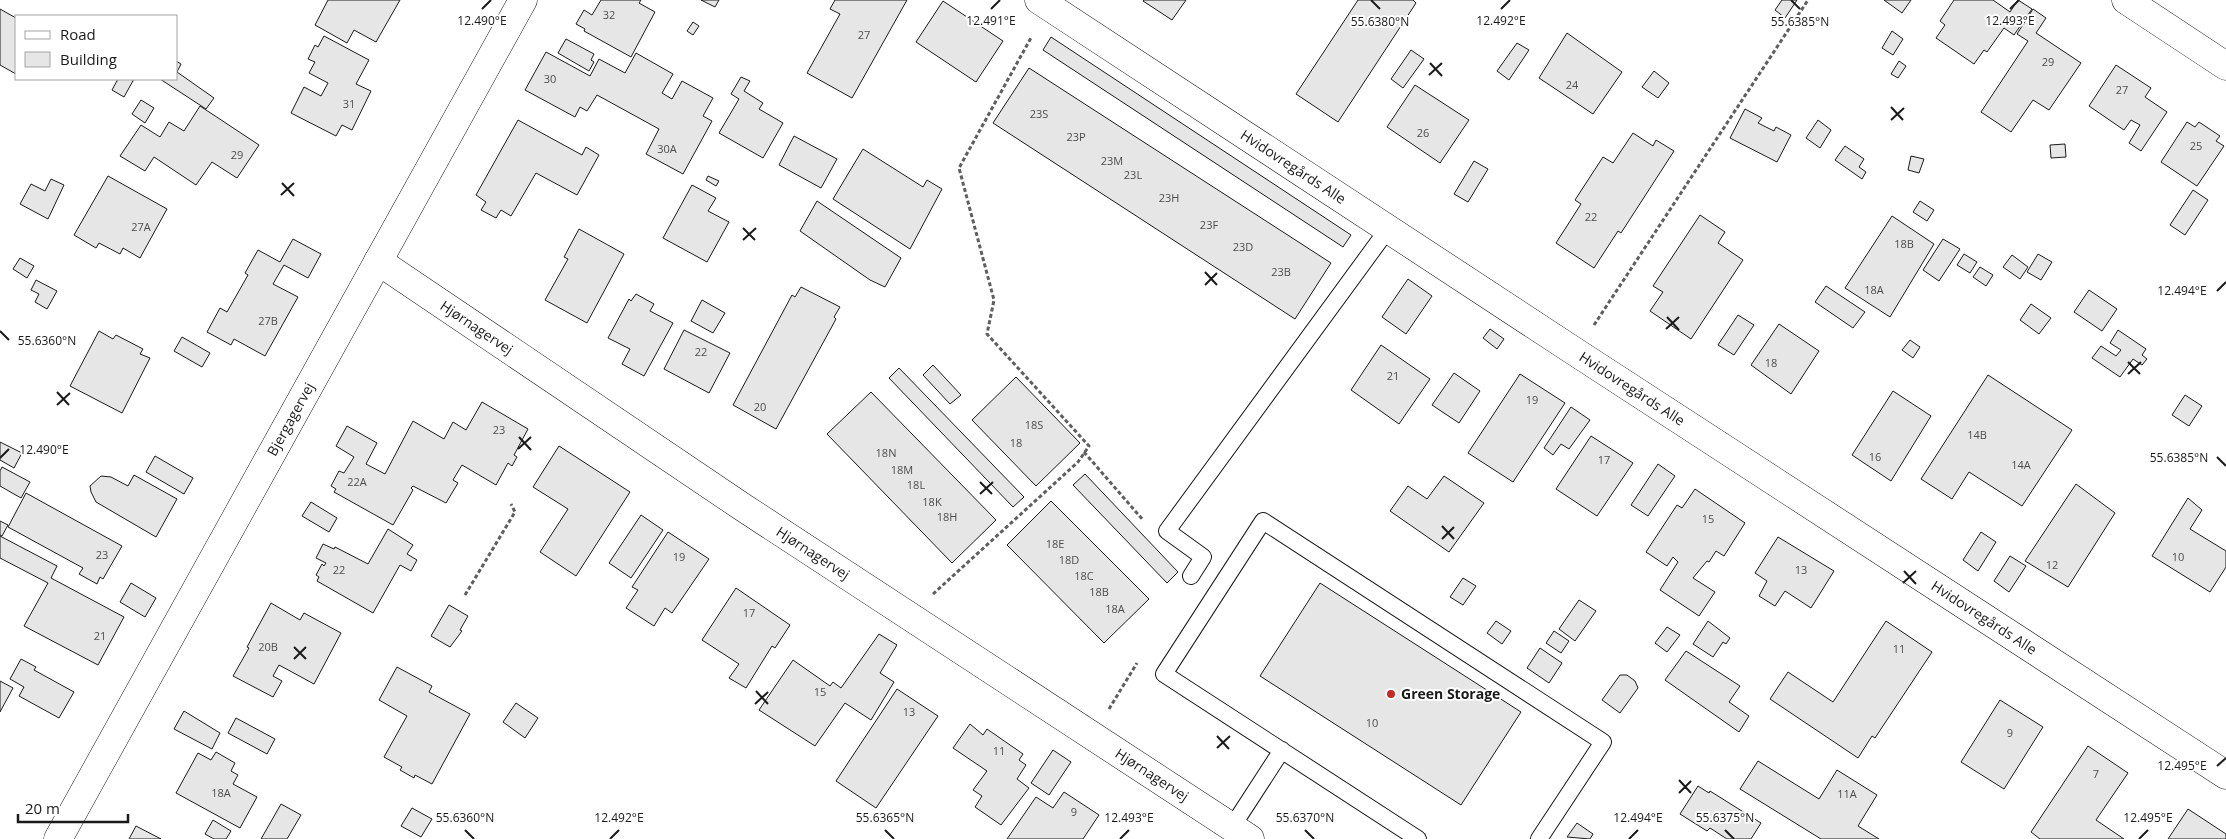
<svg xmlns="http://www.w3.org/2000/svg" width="2226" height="839" viewBox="0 0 2226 839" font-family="'Open Sans',sans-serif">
	<rect width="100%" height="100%" fill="#fff"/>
	<!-- building -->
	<path fill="#e6e6e6" stroke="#1a1a1a" d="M328 0H400L376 42 354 30 347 43 315 25Z
		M601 0H641L639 3 655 12 631 57 584 31 585 29 576 24 584 10 592 15Z
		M701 0H719L715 7Z
		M835 0H907L852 98 807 73 840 14 830 9Z
		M1144 0H1186L1172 20 1143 1Z
		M1358 0H1413L1416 3 1338 122 1296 94Z
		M1782 0H1797L1785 18 1775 10Z
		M1884 0H1911L1902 13Z
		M1954 0H1993L2010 12 2018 0 2032 9 2014 35 2004 28 1987 52 1984 50 1974 64 1936 38 1945 25 1940 21Z
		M943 1 1003 41 976 82 916 42Z
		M0 9 16 18V74L0 65Z
		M2033 9 2046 18 2036 33 2081 63 2049 110 2033 100 2011 132 1981 112 2028 41 2017 34Z
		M693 22 699 26 693 35 687 31Z
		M1892 31 1903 39 1893 55 1882 48Z
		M1567 33 1622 72 1593 114 1539 78Z
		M324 36 369 60 356 84 371 91 352 130 342 125 336 136 291 113 304 87 321 96 328 83 309 73 315 62 308 59 315 45 318 47Z
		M1051 37 1351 235 1343 247 1043 50Z
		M566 39 594 54 591 60 594 62 589 71 558 53Z
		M1517 43 1529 50 1509 80 1497 71Z
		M1411 50 1424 59 1403 88 1391 79Z
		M546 52 590 76 599 59 625 73 636 53 673 74 662 93 672 99 682 81 713 98 703 116 712 121 683 174 646 154 659 129 597 95 587 111 580 107 575 117 525 90Z
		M176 61 181 64 177 72 214 98 206 109 160 79H176Z
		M1899 61 1906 66 1898 78 1891 74Z
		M2116 65 2151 88 2145 97 2167 112 2141 151 2129 143 2140 125 2131 120 2124 130 2089 106Z
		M1029 68 1331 263 1295 319 993 123Z
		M1654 71 1669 83 1658 98 1642 87Z
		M741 77 750 81 744 91 763 103 759 109 783 123 763 158 719 133 739 99 731 94Z
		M118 79H134L124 97 112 90Z
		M1415 85 1469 120 1440 163 1387 127Z
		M141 100 154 108 145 123 132 114Z
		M200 106 259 145 237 178 212 162 196 185 154 157 145 171 120 156 141 125 160 137 169 122 184 131Z
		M1745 109 1762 118 1758 123 1774 131 1776 127 1791 135 1777 162 1730 138Z
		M518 120 582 155 586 147 599 155 577 195 536 173 511 216 501 210 496 218 481 210 486 202 476 195Z
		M1818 120 1831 130 1820 148 1806 138Z
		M2187 122 2195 127 2199 122 2220 136 2216 141 2224 146 2197 186 2161 162Z
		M1633 133 1653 146 1656 140 1674 151 1621 233 1618 231 1594 268 1556 243 1581 204 1575 200 1603 157 1613 163Z
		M794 136 837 159 821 188 779 165Z
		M2065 144 2066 157 2051 158 2050 145Z
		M1845 146 1864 159 1859 167 1866 172 1862 179 1835 160Z
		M863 149 923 187 927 180 942 189 910 249 833 199Z
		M1911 156 1924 159 1919 173 1908 170Z
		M1474 161 1488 169 1468 202 1454 194Z
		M108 176 167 209 140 258 123 248 120 254 99 243 96 248 74 235Z
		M708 176 719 181 716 186 706 180Z
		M51 179 64 185 48 219 20 204 31 184 45 191Z
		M692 185 716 198 708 211 729 222 707 262 663 238Z
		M2193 190 2208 200 2185 235 2170 225Z
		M817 201 901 258 885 287 870 280 800 231Z
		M1920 201 1934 210 1927 221 1913 212Z
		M1700 215 1725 232 1718 243 1743 260 1691 339 1650 311 1663 292 1653 286Z
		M1892 216 1934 244 1890 317 1845 288Z
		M579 229 624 254 587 323 545 300 568 259 564 257Z
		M293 239 321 254 308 278 284 265 273 284 298 297 265 356 234 339 231 345 207 332 220 308 227 312 248 275 245 273 258 250 280 262Z
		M1943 239 1960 249 1939 281 1923 270Z
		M1964 254 1977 262 1970 273 1957 265Z
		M2038 254 2052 262 2041 280 2027 272Z
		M2012 255 2028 267 2020 279 2003 267Z
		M20 258 34 266 27 278 13 269Z
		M1980 267 1993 275 1986 286 1973 277Z
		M1408 279 1432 296 1406 334 1382 317Z
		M36 280 57 291 47 309 35 302 39 294 31 290Z
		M1826 286 1865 312 1853 328 1815 302Z
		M801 287 840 307 834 317 836 319 776 429 733 405 792 295 795 297Z
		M2089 290 2117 309 2102 331 2074 312Z
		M636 294 654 304 650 311 673 323 644 376 622 364 630 349 608 338 629 299 631 301Z
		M702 300 725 313 713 333 691 321Z
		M2031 304 2051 318 2039 334 2020 320Z
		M1738 315 1754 325 1734 355 1718 345Z
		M1779 324 1819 351 1791 394 1751 365Z
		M1490 329 1504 339 1497 349 1483 338Z
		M684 330 730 353 709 393 664 369Z
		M2118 330 2146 349 2142 355 2147 359 2142 365 2133 359 2120 377 2092 358 2101 346 2116 356 2121 350 2110 343Z
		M99 331 113 339 116 335 143 349 140 354 150 358 122 413 70 386Z
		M182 337 210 353 202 367 174 351Z
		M1910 340 1920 347 1913 358 1902 350Z
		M1381 345 1430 379 1399 424 1351 390Z
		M933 365 961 395 950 404 923 375Z
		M899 368 1024 497 1013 507 889 378Z
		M1454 373 1480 391 1459 423 1432 405Z
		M1520 374 1565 403 1513 482 1468 453Z
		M1988 375 2072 430 2022 506 1969 472 1952 499 1921 479Z
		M1016 377 1080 443 1036 486 972 420Z
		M1893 391 1931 416 1891 481 1852 455Z
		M871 392 996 520 952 563 827 434Z
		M2185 395 2202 406 2189 426 2172 415Z
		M482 402 528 429 514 455 517 457 512 466 508 463 496 485 462 465 453 480 458 483 446 503 413 486 411 488 413 490 393 525 334 492 336 489 331 486 339 471 344 473 354 457 336 446 347 426 377 443 366 464 385 474 413 421 444 439 453 422 466 430Z
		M1571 407 1590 420 1569 449 1561 444 1553 455 1544 448Z
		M1591 436 1633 463 1597 516 1556 489Z
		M0 442 22 453 14 468 0 460Z
		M559 446 630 492 576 576 540 552 568 509 533 487Z
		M155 456 193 478 184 494 146 472Z
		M1658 464 1675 476 1648 516 1631 505Z
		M2 467 30 482 21 498 0 486V471Z
		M1085 474 1178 572 1167 583 1073 485Z
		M134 475 177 499 156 537 96 502 91 492 90 486 101 476 111 477 128 486Z
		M1444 476 1484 503 1449 552 1390 511 1408 486 1427 499Z
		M2076 484 2115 513 2068 587 2025 561Z
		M1695 489 1745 523 1724 556 1716 551 1709 562 1707 561 1693 578 1715 592 1699 616 1660 590 1678 562 1673 557 1667 566 1646 552 1677 505 1682 508Z
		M26 493 122 546 103 579 100 577 97 584 79 574 83 568 8 527Z
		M2188 498 2202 510 2190 529 2226 551V567L2210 592 2152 556Z
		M1051 501 1149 599 1104 643 1007 545Z
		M311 502 337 518 329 532 302 516Z
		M641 515 663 530 631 578 609 563Z
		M0 521 8 525 2 536 0 535Z
		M388 529 413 545 407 554 417 560 411 571 400 565 373 613 317 581 319 577 316 575 322 564 324 566 326 563 316 558 323 544 334 549 335 547 368 564Z
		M668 532 709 559 672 613 665 608 654 626 626 608 638 590 632 587Z
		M1981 532 1996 542 1978 571 1963 560Z
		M0 536 57 566 51 578 124 617 98 665 24 626 48 583 0 558Z
		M1778 537 1834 571 1811 608 1785 591 1775 606 1759 596 1767 581 1755 573Z
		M2010 556 2026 566 2009 592 1994 581Z
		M1463 578 1476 586 1463 605 1450 597Z
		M131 583 156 598 145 617 120 602Z
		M1320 583 1521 712 1461 805 1260 676Z
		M736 588 790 625 775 648 772 646 746 688 729 678 739 664 702 640Z
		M1579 600 1596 611 1575 641 1559 629Z
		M271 603 300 620 304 613 341 633 314 684 279 665 273 676 282 681 273 697 233 676 249 648 247 647Z
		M449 605 468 616 460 630 462 631 450 647 431 636Z
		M1496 621 1511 631 1502 644 1487 633Z
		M1708 621 1730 638 1726 644 1723 642 1713 657 1693 644Z
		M1886 621 1932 652 1875 738 1872 736 1858 758 1770 699 1788 672 1833 702Z
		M1667 627 1680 635 1667 652 1655 643Z
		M1554 631 1569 641 1561 653 1546 643Z
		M879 634 897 645 880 673 894 682 871 720 845 703 815 746 759 710 793 660 830 686 833 682 841 688Z
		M1540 648 1562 663 1549 683 1527 668Z
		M1686 651 1740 686 1729 702 1749 716 1739 732 1665 680Z
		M21 659 36 667 34 670 74 692 59 718 19 696 24 687 10 679Z
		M397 667 432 686 429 692 470 714 432 784 415 775 414 778 400 770 402 767 384 757 407 716 379 700Z
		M1620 675H1627L1635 681 1638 688 1620 713 1602 700Z
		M0 681 13 688 0 712Z
		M897 689 938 716 876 808 836 781Z
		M2000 700 2043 727 2004 789 1961 762Z
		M516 703 538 718 525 738 503 722Z
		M184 711 220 733 212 749 174 729Z
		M236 718 275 739 267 754 228 733Z
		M970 724 983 735 987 729 1023 754 1019 760 1026 765 1017 779 1029 788 1001 825 975 807 982 796 973 790 987 771 953 748Z
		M2088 746 2128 773 2096 820 2124 839H2040L2031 832Z
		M1053 750 1071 762 1049 795 1031 783Z
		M216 752 235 763 231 771 238 775 233 784 257 797 240 828 176 793 198 753 211 760Z
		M1758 761 1819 799 1837 770 1877 795 1858 826 1879 839H1821L1740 789Z
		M1698 786 1709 793 1710 791 1761 823 1751 839H1727L1710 828 1707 831 1680 814Z
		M1064 792 1099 815 1083 839H1007L1036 797 1053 808Z
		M281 804 301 815 287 839H261Z
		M412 808 432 819 421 837 401 826Z
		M2188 809 2226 834V839H2168Z
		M213 820 231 831 226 839H214L205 834Z
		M1577 823 1593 834 1590 839 1567 837Z
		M136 826 161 839H129Z"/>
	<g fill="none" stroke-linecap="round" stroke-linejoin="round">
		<defs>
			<path id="service" d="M1191 576 1203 557 1167 531 1388 229
				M1232 827 1282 750
				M1418 839 1164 674 1263 521 1603 742 1539 839"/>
			<g id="minor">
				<path id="s1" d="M1039 0 1577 353 2226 775"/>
				<path d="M2126 0 2226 66"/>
				<path id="s2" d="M378 261 744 508 1250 839"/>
				<path id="s3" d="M58 839 523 0"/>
			</g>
		</defs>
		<!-- service casing -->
		<use href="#service" stroke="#1a1a1a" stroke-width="18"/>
		<!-- minor casing -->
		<use href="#minor" stroke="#1a1a1a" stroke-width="29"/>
		<!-- path -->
		<path stroke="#5f5f5f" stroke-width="3" stroke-dasharray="4 2.5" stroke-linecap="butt" d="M1594 325 1808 0
			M1084 452 1143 520
			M933 594 1078 462 1089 446 987 334 994 300 959 168 1032 36
			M465 595 515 512 511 504
			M1109 709 1137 663"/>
		<!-- service -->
		<use href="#service" stroke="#fff" stroke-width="16"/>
		<!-- minor -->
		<use href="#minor" stroke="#fff" stroke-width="28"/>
	</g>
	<!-- ticks -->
	<path fill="none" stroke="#1a1a1a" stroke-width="2" d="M1371 0 1380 9M1791 0 1800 9M482 9 491 0M991 9 1000 0M1501 9 1510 0M2010 9 2019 0M1430 63 1442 76M1429 75 1442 63M1891 107 1903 120M1891 120 1904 108M282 183 294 196M281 195 294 183M743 228 755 240M743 240 756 228M1205 272 1217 285M1205 285 1217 273M2217 291 2226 282M1667 317 1679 330M1666 329 1679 317M0 331 9 340M2128 362 2140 374M2128 374 2141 362M57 392 69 405M57 405 70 393M519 437 531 450M518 449 531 437M2217 457 2226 466M0 458 9 449M980 482 992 494M980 494 993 482M1442 526 1454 539M1442 539 1454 527M1904 571 1916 584M1903 583 1916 571M294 647 306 659M294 659 306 647M756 691 768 704M755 704 768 692M1217 736 1229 749M1217 748 1230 736M2217 766 2226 758M1679 780 1691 793M1679 793 1691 781M465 830 474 839M885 830 894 839M1305 830 1314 839M1725 830 1734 839M610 839 619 830M1120 839 1129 830M1629 839 1638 830M2139 839 2148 830"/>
	<!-- markers -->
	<circle fill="#c62828" stroke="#fff" stroke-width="2" cx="1391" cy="694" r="5"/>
	<g text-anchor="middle" stroke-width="4" stroke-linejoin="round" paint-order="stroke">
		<!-- number labels -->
		<g font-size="11" fill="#4d4d4d">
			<text x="609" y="19">32</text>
			<text x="864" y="39">27</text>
			<text x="2048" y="66">29</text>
			<text x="550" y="83">30</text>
			<text x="1572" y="89">24</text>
			<text x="2122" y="94">27</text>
			<text x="349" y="108">31</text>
			<text x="1039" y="118">23S</text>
			<text x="1423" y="137">26</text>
			<text x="1076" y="141">23P</text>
			<text x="2196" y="150">25</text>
			<text x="667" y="153">30A</text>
			<text x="237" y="159">29</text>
			<text x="1112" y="165">23M</text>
			<text x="1133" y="179">23L</text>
			<text x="1169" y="202">23H</text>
			<text x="1591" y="221">22</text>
			<text x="1209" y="229">23F</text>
			<text x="141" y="231">27A</text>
			<text x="1904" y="248">18B</text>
			<text x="1243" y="251">23D</text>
			<text x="1281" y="276">23B</text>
			<text x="1874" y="294">18A</text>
			<text x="268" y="325">27B</text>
			<text x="701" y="356">22</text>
			<text x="1771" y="367">18</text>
			<text x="1393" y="380">21</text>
			<text x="1532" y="404">19</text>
			<text x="760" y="411">20</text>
			<text x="1034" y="429">18S</text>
			<text x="499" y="434">23</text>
			<text x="1977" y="439">14B</text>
			<text x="1016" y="447">18</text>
			<text x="886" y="457">18N</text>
			<text x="1875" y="461">16</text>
			<text x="1604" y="464">17</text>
			<text x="2021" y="469">14A</text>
			<text x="902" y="474">18M</text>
			<text x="357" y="486">22A</text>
			<text x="916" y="489">18L</text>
			<text x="932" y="506">18K</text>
			<text x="947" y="521">18H</text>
			<text x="1708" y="523">15</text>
			<text x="1055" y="548">18E</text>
			<text x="102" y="559">23</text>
			<text x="679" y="561">19</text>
			<text x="2178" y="561">10</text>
			<text x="1069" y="564">18D</text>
			<text x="2052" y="569">12</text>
			<text x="339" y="574">22</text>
			<text x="1801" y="574">13</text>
			<text x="1084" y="580">18C</text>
			<text x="1099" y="596">18B</text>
			<text x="1115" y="613">18A</text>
			<text x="749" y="617">17</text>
			<text x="100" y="640">21</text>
			<text x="268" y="651">20B</text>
			<text x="1899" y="653">11</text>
			<text x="820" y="696">15</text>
			<text x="909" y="716">13</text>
			<text x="1372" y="727">10</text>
			<text x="2010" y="737">9</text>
			<text x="999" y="755">11</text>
			<text x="2096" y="778">7</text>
			<text x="221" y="797">18A</text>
			<text x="1847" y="798">11A</text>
			<text x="1074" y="816">9</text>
		</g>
		<!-- street labels -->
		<g font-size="14" fill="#1a1a1a" stroke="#fff">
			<text dy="5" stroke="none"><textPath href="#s1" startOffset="304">Hvidovregårds Alle</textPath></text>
			<text dy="5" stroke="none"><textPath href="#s2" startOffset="119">Hjørnagervej</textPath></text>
			<text dy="5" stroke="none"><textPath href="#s1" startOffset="709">Hvidovregårds Alle</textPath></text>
			<text dy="5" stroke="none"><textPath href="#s3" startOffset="480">Bjergagervej</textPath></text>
			<text dy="5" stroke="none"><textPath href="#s2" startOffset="524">Hjørnagervej</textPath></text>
			<text dy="5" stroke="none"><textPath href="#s1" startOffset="1129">Hvidovregårds Alle</textPath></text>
			<text dy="5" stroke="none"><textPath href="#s2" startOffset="929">Hjørnagervej</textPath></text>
		</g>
		<!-- poi labels -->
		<g font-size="14" font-weight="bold" fill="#1a1a1a" stroke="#fff" text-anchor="start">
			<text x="1401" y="699">Green Storage</text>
		</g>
	</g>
	<g font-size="12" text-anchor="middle" fill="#1a1a1a" stroke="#fff" stroke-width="4" stroke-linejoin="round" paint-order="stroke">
		<text x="482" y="25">12.490°E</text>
		<text x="991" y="25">12.491°E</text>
		<text x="1501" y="25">12.492°E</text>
		<text x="2010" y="25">12.493°E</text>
		<text x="1380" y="26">55.6380°N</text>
		<text x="1800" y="26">55.6385°N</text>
		<text x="2182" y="295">12.494°E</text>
		<text x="47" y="345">55.6360°N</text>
		<text x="44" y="454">12.490°E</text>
		<text x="2179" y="462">55.6385°N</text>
		<text x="2182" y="770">12.495°E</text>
		<text x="465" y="822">55.6360°N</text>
		<text x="885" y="822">55.6365°N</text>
		<text x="1305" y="822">55.6370°N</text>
		<text x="1725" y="822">55.6375°N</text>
		<text x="619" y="822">12.492°E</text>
		<text x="1129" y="822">12.493°E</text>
		<text x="1638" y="822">12.494°E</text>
		<text x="2148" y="822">12.495°E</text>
	</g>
	<!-- legend -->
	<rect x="15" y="15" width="162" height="65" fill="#ffffff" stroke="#a3a3a3"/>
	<rect x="25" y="31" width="25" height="8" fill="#ffffff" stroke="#a3a3a3"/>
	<text x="60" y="40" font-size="15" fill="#1a1a1a">Road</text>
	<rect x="25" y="52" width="25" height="15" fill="#e6e6e6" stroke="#a3a3a3"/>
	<text x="60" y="65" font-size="15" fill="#1a1a1a">Building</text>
	<!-- scale -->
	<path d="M18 814v8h110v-8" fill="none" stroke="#1a1a1a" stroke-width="2.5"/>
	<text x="25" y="814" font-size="15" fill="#1a1a1a" stroke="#ffffff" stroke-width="4" paint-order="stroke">20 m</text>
</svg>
